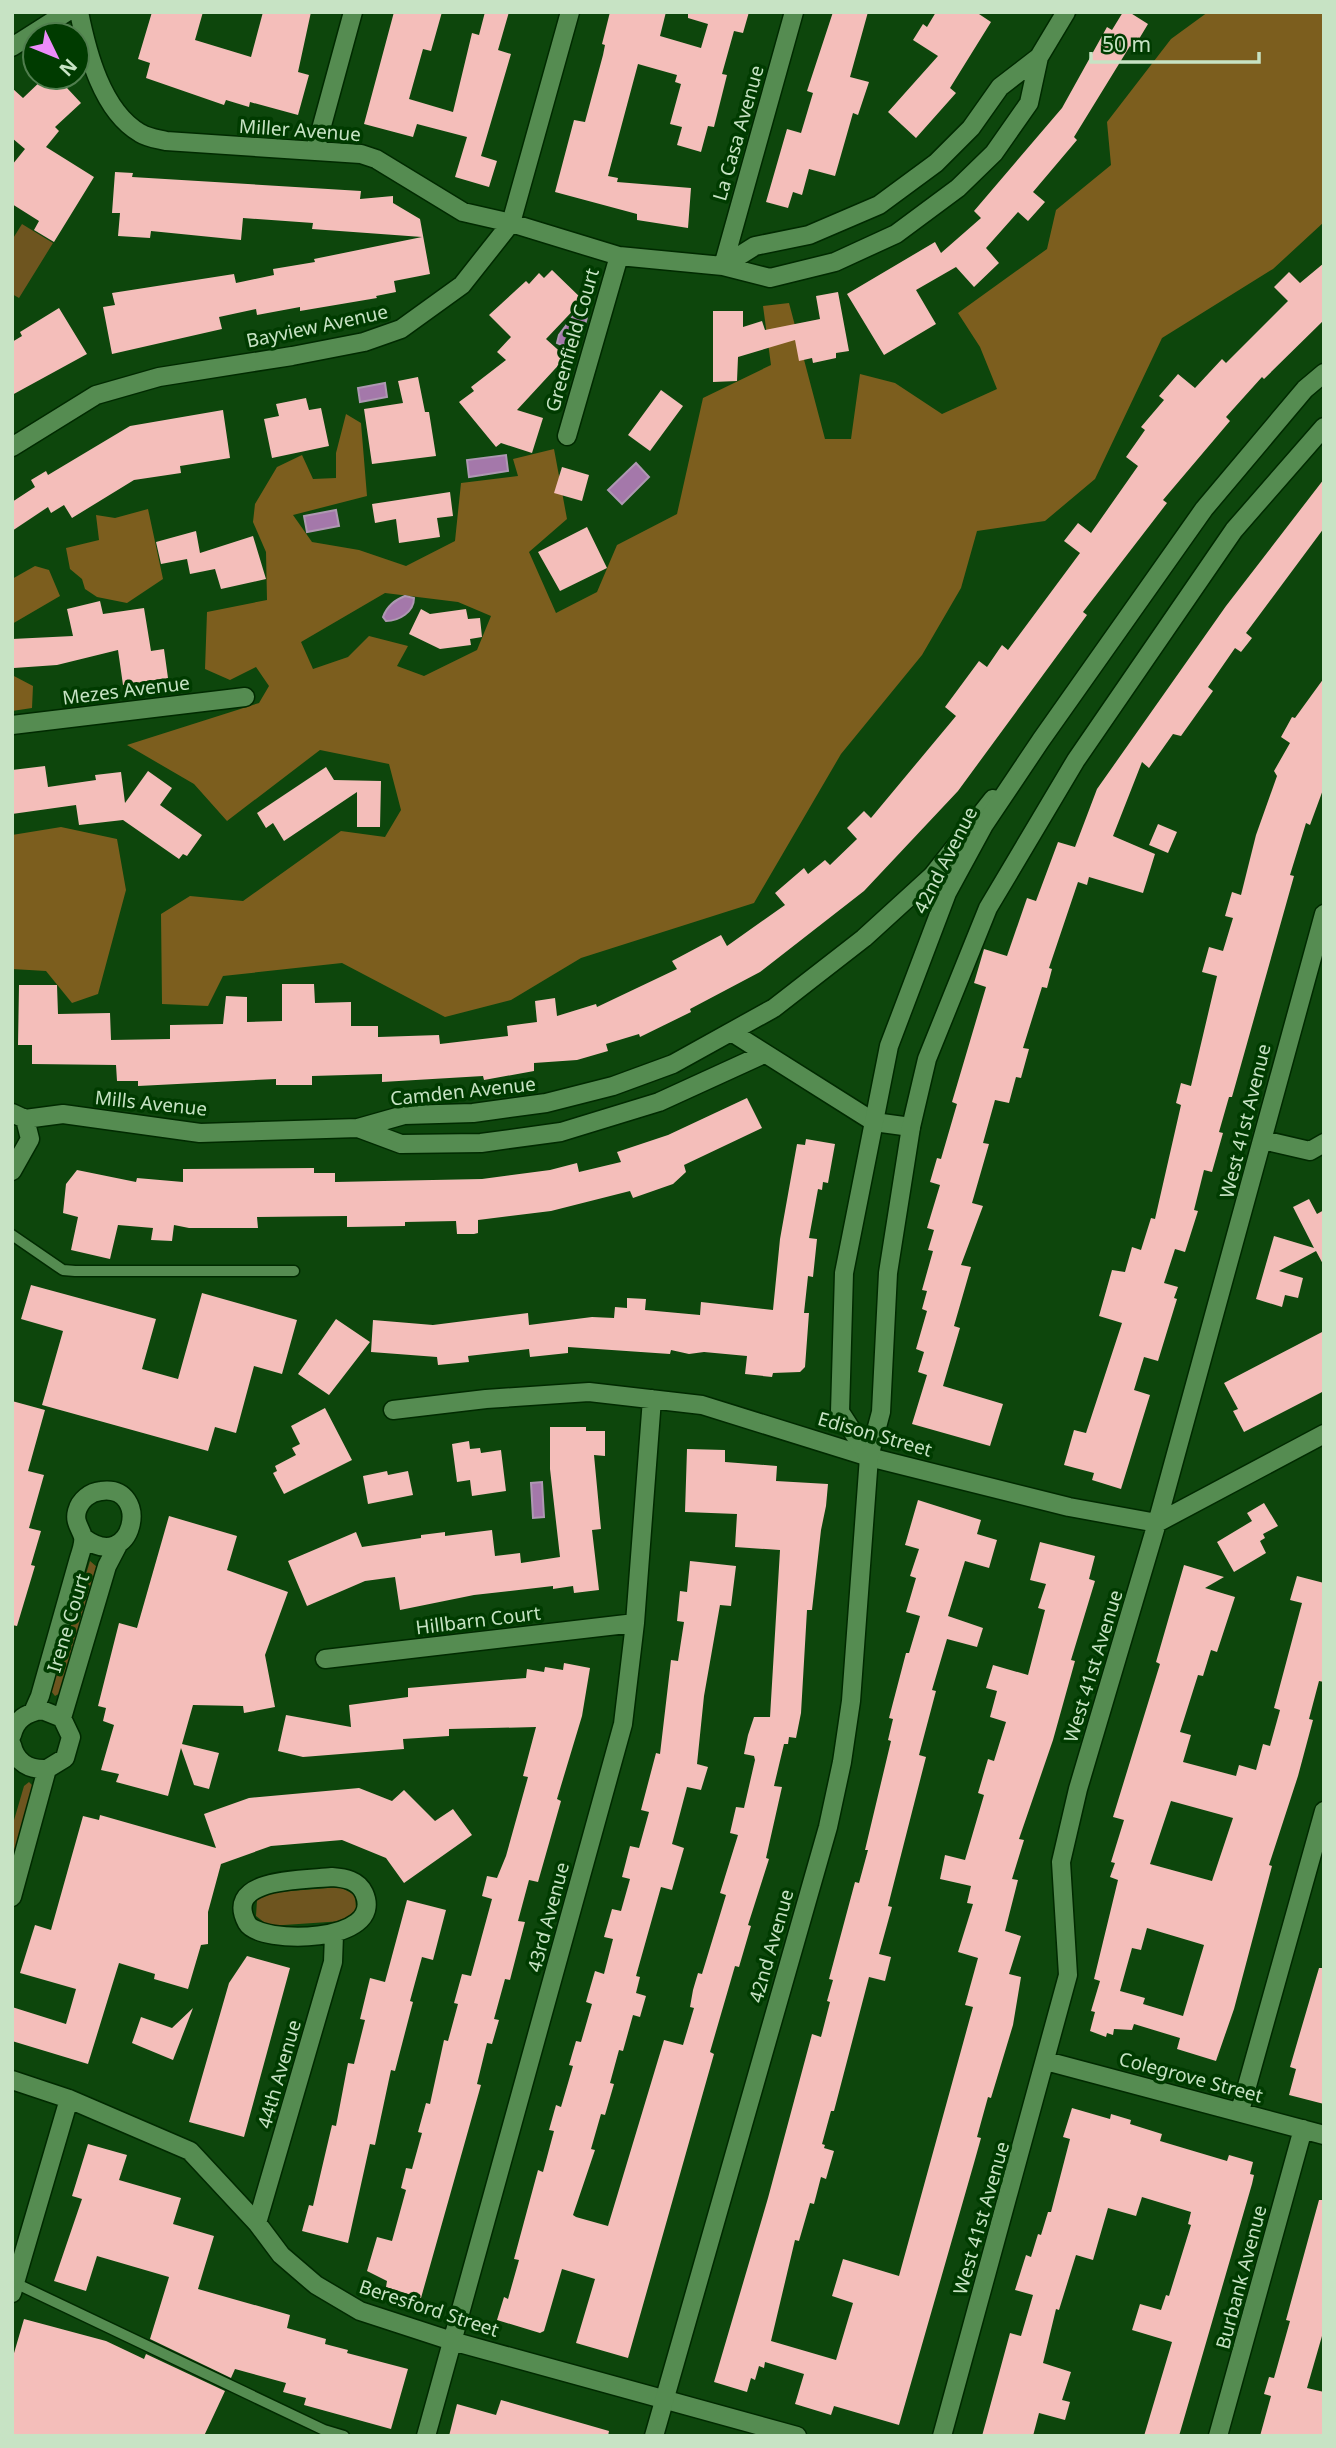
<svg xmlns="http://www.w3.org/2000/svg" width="1336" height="2448" viewBox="0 0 1336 2448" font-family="'Noto Sans',sans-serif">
	<rect width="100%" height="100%" fill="#0d460c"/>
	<!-- green -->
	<path fill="#6e551f" d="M22 224 53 243 19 298 12 294V240Z
		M90 1561 97 1567 62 1692 55 1696 51 1691Z
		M29 1782 35 1788 12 1868V1827L24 1786Z
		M340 1887 355 1895 356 1910 343 1921 269 1926 256 1916 257 1900 266 1893Z"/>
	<!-- forest -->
	<path fill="#7c5e1e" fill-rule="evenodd" d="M1208 12H1324V222L1273 269 1162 338 1095 479 1045 521 977 531 961 588 922 655 841 754 754 903 581 958 511 1000 445 1017 342 963 223 976 208 1006 162 1004 161 914 190 896 243 901 341 831 385 837 401 810 389 764 320 750 227 821 194 784 127 745 259 703 269 686 256 667 230 680 205 669 207 612 267 600 266 552 253 522 255 504 277 467 302 455 313 479 336 478V453L346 414 361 423 367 496 293 515 312 542 359 550 406 566 455 541 461 483 518 476 513 459 554 449 567 519 529 552 556 613 597 592 617 545 677 514 703 398 771 365 763 306 789 303 825 439H851L860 374 895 383 942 414 997 389 980 347 958 313 1047 249 1056 210 1111 165 1107 122 1171 39ZM385 593 458 602 491 616 477 650 424 676 397 666 408 646 369 636 348 657 313 669 301 642Z
		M148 509 163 579 127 603 97 597 85 589 82 579 70 569 66 548 99 540 96 515 115 518Z
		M35 566 49 570 60 596 12 624V579Z
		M12 675 33 686 32 708 12 711Z
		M61 827 117 839 126 890 98 994 72 1003 46 971 12 969V835Z"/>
	<!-- water -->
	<path fill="#a478aa" stroke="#ae98b2" stroke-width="2" d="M577 311 588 314 577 352 557 343 559 335Z
		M385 383 387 397 360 402 358 388Z
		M506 455 508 471 469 477 467 460Z
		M636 463 649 477 622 504 608 490Z
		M336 510 339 526 307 532 304 516Z
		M405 596 414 598C414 612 399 621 386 621L383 617C387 606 394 600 405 596Z
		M542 1482 544 1517 533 1518 531 1483Z"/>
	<!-- building -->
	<path fill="#f4beba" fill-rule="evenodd" d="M152 12H203L195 40 251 57 263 12H311L298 72 309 75 298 115 250 102 249 107 226 100 224 105 146 78 150 63 138 59Z
		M394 12H442L431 51 423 49 409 99 453 112 472 33 479 35 485 12H509L498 50 511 54 481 156 497 161 489 187 455 177 467 137 417 124 413 137 364 124Z
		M610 12H666L660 36 701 48 708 24 688 18V12H749L743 33 734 31 722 74 727 75 714 127 708 126 701 152 677 145 682 127 670 124 681 84 675 82 677 75 638 64 608 176 618 178 617 182 691 188 688 228 637 220V214L555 192 574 120 585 122 603 55 605 45 602 44Z
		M833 12H868L850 77 869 82 858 115 853 113 835 176 809 169 802 195 793 192 788 208 766 202 787 129 801 133 813 93 807 91Z
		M936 12H976L991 22 950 88 956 93 916 138 888 112 938 56 913 40 923 24 927 27Z
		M1123 12H1129L1148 24 1133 49 1130 46 1074 137 1077 140 1033 192 1045 202 1028 221 1018 212 986 248 999 263 974 287 956 267 916 290 936 324 884 355 847 294 935 242 941 253 981 218 974 211 1062 108 1107 27 1112 30Z
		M45 77H79L67 88 81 103 55 127 59 131 46 147 94 177 54 242 34 230 39 221 12 204V165L25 149 12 138V88L23 98Z
		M115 172 133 173 132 177 361 191 360 199 393 196V203L420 219 430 274 394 281 396 292 376 296 377 298 300 311V307L257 315 256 309 219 317 222 329 112 354 103 307 115 305 112 293 234 274 236 283 274 275 273 269 315 262 314 259 422 237 312 229 313 223 243 218 241 240 151 231 150 238 118 236 120 213H112Z
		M1324 263V320L1264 379 1262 377 1226 417 1230 421 1163 500 1167 503 1083 612 1087 615 958 791 864 891 760 972 690 1009 691 1012 640 1037 639 1034 606 1044 608 1051 577 1060 534 1063V1071L484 1080 483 1076 382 1082V1074L312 1076V1085H276V1079L138 1086V1081H117L116 1065 32 1064V1045H18L19 985H57L58 1014 110 1013 111 1040 170 1039V1025L223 1024 226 996 247 997V1022L282 1021V984H314L315 1003 351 1002V1026H378V1037L439 1035 440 1044 508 1036 507 1026 537 1022 535 1001 555 998 557 1016 596 1004 597 1007 677 969 672 961 721 935 727 946 785 905 775 893 804 868 808 874 825 860 830 865 857 839 847 828 864 811 871 818 956 716 945 707 979 661 987 667 1002 645 1008 650 1080 553 1064 541 1078 523 1091 533 1138 466 1126 457 1145 430 1141 427 1164 400 1159 396 1178 374 1195 388 1222 359 1226 363 1288 301 1274 287 1289 272 1300 283Z
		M552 270 583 300 546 339 566 357 517 410 543 418 532 453 501 443 496 447 459 402 474 391 471 387 506 360 497 352 511 337 489 315 526 281 529 284 539 273 544 278Z
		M838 292 849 351 836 353V358L813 363 812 358 799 361 795 340 738 357 737 381 713 382V311H743V327L762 321 765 330 820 319 816 296Z
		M59 308 87 354 12 395V342L22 336 20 332Z
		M418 377 425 412H429L436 456 372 464 364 409 403 403 398 381Z
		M661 390 683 406 650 451 628 435Z
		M306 398 309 410 321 408 329 446 272 458 264 419 279 416 276 404Z
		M223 410 230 458 180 466 181 473 134 480 72 518 64 505 51 513 48 507 12 531V502L35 487 31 480 46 471 48 475 130 426Z
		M562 467 589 475 582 501 554 493Z
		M1324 479V528L1246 633 1252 638 1241 652 1235 648 1208 687 1213 691 1181 736 1173 734 1149 768 1142 762 1113 836 1155 854 1143 893 1089 877 1087 885 1078 882 1049 968 1052 969 1047 988 1042 987 1023 1048 1029 1049 1021 1078 1016 1077 1009 1103 995 1100 983 1143 989 1144 972 1203 983 1206 961 1265 971 1267 954 1326 960 1328 943 1386 1003 1404 990 1446 912 1424 927 1375 918 1372 924 1352 916 1349 927 1311 922 1309 927 1291 922 1290 933 1251 928 1250 934 1230 927 1228 940 1185 930 1182 937 1158 941 1159 957 1104 952 1102 986 987 974 983 984 949 1007 956 1027 898 1036 901 1058 842 1075 847 1097 789 1226 606Z
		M450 492 453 516 437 518 440 537 399 543 396 519 375 523 372 504Z
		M587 527 607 568 560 591 538 552Z
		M196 531 200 553 253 536 266 579 221 589 215 569 190 574 187 559 161 564 156 542Z
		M100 601 103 614 144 608 151 651 164 649 168 678 123 685 118 650 57 665 14 668 12 639 73 636 67 609Z
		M421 609 430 614 466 609 468 619 480 618 482 637 470 639 471 645 440 649 409 634Z
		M1324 678V787L1310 825 1306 823 1290 875 1294 876 1232 1097H1229L1219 1132 1223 1133 1212 1172 1204 1170 1194 1210 1198 1211 1185 1252 1175 1249 1164 1283 1178 1287 1174 1298 1177 1299 1158 1361 1144 1357 1134 1390 1150 1395 1121 1489 1092 1480 1094 1473 1064 1465 1074 1430 1086 1433 1122 1323 1099 1316 1112 1270 1125 1272 1132 1247 1141 1250 1151 1218 1155 1219 1181 1105 1176 1103 1181 1083 1191 1086 1217 976 1202 972 1209 947 1223 951 1233 918 1225 916 1232 892 1241 895 1256 835 1277 776 1274 771 1290 743 1281 737 1292 717 1295 718Z
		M45 766 48 787 96 780 95 775 121 772 125 803 148 771 172 788 160 805 202 835 187 856 183 854 179 859 123 820 79 825 76 805 12 814V770Z
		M326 767 334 780 381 781 380 827H357V792L284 841 273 823 266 828 257 813Z
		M1158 824 1177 832 1168 853 1149 845Z
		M747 1098 762 1128 684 1165 686 1172 673 1184 633 1198 630 1191 551 1211 478 1220V1233L474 1234H457L456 1221 405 1222V1226L347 1227V1216L257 1217 258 1228H189L174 1225 172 1241 151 1240 153 1228 118 1225 110 1259 71 1250 78 1217 63 1213 66 1184 77 1170 136 1182 137 1178 183 1182V1169L314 1168V1173H335V1182L482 1179 550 1170 577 1163 579 1172 621 1162 617 1152 668 1135Z
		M806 1139 835 1144 828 1183 823 1182 822 1190 818 1189 809 1238 817 1239 813 1277 808 1276 804 1313H809L805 1367 800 1372 773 1373 772 1377 745 1374 747 1356 704 1352 689 1354 671 1350 670 1354 568 1347V1353L530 1357 529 1349 468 1356 469 1362 438 1365 437 1357 371 1352 373 1320 433 1325 528 1313 529 1325 592 1317 614 1318 615 1307 627 1308V1298L646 1299 645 1310 700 1315 701 1302 773 1310 780 1239 797 1144 805 1145Z
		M1309 1199 1317 1214 1324 1210V1266L1316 1251 1279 1271 1303 1278 1298 1298 1285 1295 1282 1307 1256 1299 1274 1236 1314 1248 1293 1207Z
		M31 1285 156 1319 142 1369 178 1379 202 1293 297 1320 282 1374 254 1366 236 1433 215 1427 208 1451 42 1405 63 1331 21 1319Z
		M336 1319 370 1342 329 1395 298 1374Z
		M1324 1331V1391L1244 1432 1233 1411 1238 1409 1224 1383Z
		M12 1401 45 1410 28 1471 44 1475 29 1528 41 1531 31 1565 35 1566 17 1626 12 1625Z
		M325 1408 352 1460 284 1494 273 1473 277 1471 275 1466 296 1455 292 1448 300 1444 291 1426Z
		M550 1427H586V1431H605V1456L594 1455 601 1529 592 1530 599 1590 574 1593 573 1586 553 1589V1586L474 1595 400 1610 395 1577 365 1581 307 1606 288 1561 356 1532 362 1547 421 1538V1535L445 1532V1536L492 1530 495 1556 520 1553 521 1563 560 1557 550 1469Z
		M469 1441 470 1449 480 1448 481 1453 501 1450 506 1491 472 1496 470 1480 457 1482 452 1444Z
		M687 1449 725 1450V1462L777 1466 776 1481 828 1484 826 1506 821 1530 812 1610H807L801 1713 796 1738 789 1737 788 1744H784L774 1786 782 1787 766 1858 769 1859 748 1925 751 1926 739 1967 735 1966 710 2052 714 2054 628 2358 576 2343 595 2279 562 2269 544 2331 540 2333 497 2320 504 2297 508 2299 519 2260 514 2259 538 2170 543 2172 554 2131 549 2130 556 2105 561 2107 573 2066 569 2065 576 2041 581 2042 592 2004 586 2002 595 1971 604 1974 613 1939 604 1937 612 1909 621 1911 630 1879 622 1877 630 1846 639 1848 649 1812 641 1810 656 1753 660 1754 671 1660 678 1661 684 1622 677 1621 680 1591 687 1592 690 1561 736 1566 731 1606 720 1605 704 1696 697 1764 708 1767 701 1790 687 1787 672 1844 684 1848 672 1890 661 1887 636 1976 640 1977 636 1993 646 1996 640 2017 633 2015 623 2051 619 2050 610 2083 614 2084 605 2115 601 2114 591 2149 595 2150 573 2215 576 2217 608 2226 664 2040 683 2045 694 2008 690 2007 693 1990 698 1973 702 1974 726 1895 720 1893 738 1835 730 1833 736 1807 744 1808 755 1760 754 1756 744 1754 748 1735 754 1717H770L780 1550 735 1547 737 1514 685 1512Z
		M387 1471 388 1475 408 1471 413 1495 368 1504 363 1476Z
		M918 1500 981 1520 977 1534 997 1540 989 1568 965 1561 948 1616 983 1628 977 1647 947 1639 932 1690 936 1691 919 1755 926 1757 888 1906 892 1907 879 1954 891 1957 885 1981 869 1977 834 2111H831L822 2144 825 2145 824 2148 834 2151 826 2179 821 2177 814 2204 810 2203 799 2241 795 2240 771 2341 836 2360 853 2303 832 2296 843 2259 899 2276 973 2007 965 2005 978 1958 958 1952 973 1904 967 1903 971 1886 940 1879 945 1855 965 1860 984 1795 978 1793 988 1759 994 1761 1006 1722 990 1717 997 1691 986 1688 993 1665 1028 1675 1045 1610 1038 1608 1046 1584 1030 1580 1040 1542 1095 1556 1089 1579 1095 1581 1071 1660 1075 1661 1053 1740 1019 1839 1024 1840 1012 1879 1018 1880 1005 1931 1021 1936 1009 1974 1021 1977 1013 2025 991 2098 988 2097 977 2137 981 2138 974 2163 899 2425 834 2406 831 2415 795 2404 804 2374 765 2362 764 2368 759 2366 755 2380 751 2378 747 2392 714 2382 768 2198 812 2034 821 2037 830 2002 827 2001 833 1980 829 1979 855 1882 859 1883 868 1850H865L891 1741 888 1740 893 1719 889 1718 906 1653H909L920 1616 906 1612 916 1578 910 1576 919 1549 905 1545Z
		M1264 1503 1278 1526 1263 1534 1265 1538 1260 1541 1266 1553 1234 1572 1217 1542 1252 1521 1247 1513Z
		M169 1516 237 1536 227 1570 288 1592 265 1655 275 1707 244 1713 243 1706 193 1705 182 1744 219 1753 209 1789 194 1785 181 1748 168 1796 116 1782 119 1774 101 1770 114 1725 103 1721 106 1708 98 1706 119 1623 137 1628Z
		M1184 1565 1224 1577 1205 1588 1235 1597 1217 1652 1211 1650 1203 1676 1198 1675 1180 1732 1191 1735 1183 1762 1236 1776 1239 1765 1256 1770 1263 1744 1270 1746 1280 1710 1274 1708 1302 1603 1290 1600 1297 1576 1324 1583V1682L1319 1681 1309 1719 1313 1720 1298 1776 1269 1865 1272 1866 1234 2009 1216 2061 1177 2049 1180 2038 1134 2024 1132 2030 1114 2029 1113 2035 1107 2033 1106 2037 1090 2031 1095 2012 1091 2011 1100 1981 1094 1979 1118 1880 1110 1877 1115 1863 1111 1862 1124 1820 1113 1817 1160 1664 1156 1662ZM1171 1801 1233 1818 1212 1881 1150 1864ZM1147 1928 1204 1945 1183 2016 1143 2004 1145 1998 1120 1991 1132 1948 1141 1950Z
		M564 1663 590 1668 582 1716 557 1799 561 1801 538 1882 529 1880 518 1921 525 1922 510 1980 505 1979 494 2019 499 2020 492 2044 487 2043 477 2084 481 2085 421 2298 386 2287 387 2281 367 2271 377 2237 392 2241 406 2190 401 2188 406 2168 412 2169 422 2133 418 2132 426 2103 430 2104 444 2040 448 2041 458 2004 454 2003 462 1974 471 1976 492 1899 482 1896 487 1876 497 1878 506 1856 528 1777 523 1776 536 1727 449 1729V1736L403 1739 404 1749 303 1757 278 1751 286 1715 351 1727 349 1705 408 1697V1688L526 1678 527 1669 544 1672 545 1667 563 1670Z
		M359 1788 392 1801 404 1790 435 1821 453 1809 472 1835 404 1883 386 1858 342 1840 271 1846 221 1864 208 1912V1944L201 1945 188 1989 154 1979 155 1974 119 1963 88 2064 12 2041V2007L66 2024 76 1989 20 1973 35 1925 51 1930 83 1816 99 1820 100 1815 216 1848 204 1814 249 1798Z
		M407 1900 446 1910 433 1960 422 1957 410 2001 413 2002 395 2071 391 2070 375 2145 370 2144 348 2243 302 2231 309 2205 313 2206 332 2125 336 2126 348 2063 354 2064 365 2020 360 2019 370 1978 385 1982Z
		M247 1956 290 1968 244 2137 189 2122 229 1983Z
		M1319 1968H1324V2104L1289 2095 1296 2069 1290 2067Z
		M193 2008 173 2060 132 2043 141 2017 172 2028Z
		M1072 2108 1110 2119 1111 2114 1131 2120 1130 2124 1162 2134 1160 2141 1227 2161 1229 2155 1253 2162 1250 2174 1254 2175 1252 2184 1179 2436H1144L1172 2342 1132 2330 1140 2304 1161 2310 1166 2295 1169 2296 1191 2225 1188 2224 1191 2212 1142 2197 1136 2216 1108 2208 1093 2260 1076 2255 1059 2310 1056 2309 1043 2363 1071 2372 1062 2400 1070 2402 1065 2420 1039 2413 1033 2436H982L1010 2333 1021 2336 1033 2295 1015 2290 1026 2255 1031 2257 1038 2234 1041 2235 1048 2212H1051L1070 2139 1063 2137Z
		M88 2144 127 2155 119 2180 181 2198 173 2224 214 2236 198 2289 290 2315 287 2328 326 2339 325 2344 348 2350 347 2353 408 2369 391 2429 304 2405 306 2398 283 2392 286 2383 235 2369 231 2378 150 2339 169 2277 97 2256 86 2291 54 2281 82 2199 72 2196Z
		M1319 2200H1324V2329L1307 2388 1324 2392V2436H1260L1271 2396 1264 2394 1269 2377 1274 2378 1290 2321 1286 2320Z
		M24 2319 106 2341 144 2359 146 2354 225 2391 204 2436H12V2360Z
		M501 2400 609 2431 608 2436H449L457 2404 496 2415Z"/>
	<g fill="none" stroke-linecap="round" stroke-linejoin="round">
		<defs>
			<path id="lane" d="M12 1235 63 1270 75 1271H294
				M15 2283 324 2430 344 2436"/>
			<path id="street" d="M79 12C87 52 102 111 140 133 148 138 158 139 166 141L361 154 376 159 463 212 511 223 619 256 723 266 770 278 835 262 896 234 958 188 994 153 1029 103 1039 57 1066 12
				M12 47 67 12
				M315 151 353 12
				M723 266 755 246 809 235 879 205 936 163 971 128 1000 87 1039 57
				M723 266 794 12
				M567 436 619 256
				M12 447 96 395 159 377 292 356 364 342 401 329 462 285 511 223 570 12
				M12 725 245 697
				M733 1033 874 1122 911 1127
				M12 1113 25 1119 30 1139 12 1171
				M25 1119 63 1114 200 1133 358 1128 404 1115 473 1113 546 1103 613 1086 673 1064 774 1008 864 938 932 876 993 799
				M358 1128 401 1144 481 1143 561 1132 659 1102 764 1054
				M1263 1140 1310 1151 1324 1143
				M393 1410 486 1399 589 1392 702 1405 869 1457 1069 1507 1157 1523 1324 1434
				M325 1659 635 1623
				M33 1712 40 1696 79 1558C81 1552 84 1542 83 1537 80 1527 74 1522 77 1511 80 1500 90 1492 101 1491 152 1484 134 1575 84 1538
				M62 1718 107 1566 119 1543
				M12 1735C16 1719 26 1713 42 1710L62 1718 71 1737 65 1758 47 1769C30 1770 16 1763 12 1745
				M332 1877C345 1878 358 1880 364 1893 387 1944 259 1945 247 1923 222 1877 307 1880 332 1877Z
				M12 1897 47 1769
				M1046 2061 1324 2135
				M12 2080 69 2099 190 2151 257 2223 281 2255 316 2285 360 2311 452 2341 797 2436
				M1240 2111 1324 1811
				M257 2223 333 1962 334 1935
				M12 2293 69 2099
				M426 2436 623 1724 635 1623 652 1399
				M942 2436 1068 1975 1061 1862 1078 1789 1157 1523 1324 914
				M1218 2436 1303 2129"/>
			<path id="secondary" d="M869 1457 840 1412 844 1273 889 1046 947 893 984 825 1041 740 1204 509 1305 389 1324 373
				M654 2436 828 1827 842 1762 851 1701 869 1457 881 1412 888 1273 911 1127 927 1059 988 908 1076 760 1234 530 1324 427"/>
		</defs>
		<!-- lane casing -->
		<use href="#lane" stroke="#002a00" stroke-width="13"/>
		<!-- street casing -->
		<use href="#street" stroke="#002a00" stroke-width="21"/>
		<!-- secondary casing -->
		<use href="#secondary" stroke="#002a00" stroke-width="21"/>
		<!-- lane -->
		<use href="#lane" stroke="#558c51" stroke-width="10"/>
		<!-- street -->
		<use href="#street" stroke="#558c51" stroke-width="18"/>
		<!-- secondary -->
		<use href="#secondary" stroke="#558c51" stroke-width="18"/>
	</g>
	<g text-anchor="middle" stroke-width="7" stroke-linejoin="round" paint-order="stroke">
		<!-- street labels -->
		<g font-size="19" fill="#c7e3c4" stroke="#003b00">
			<text transform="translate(300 130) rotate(4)" y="7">Miller Avenue</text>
			<text transform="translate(738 133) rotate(-74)" y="7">La Casa Avenue</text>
			<text transform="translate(317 326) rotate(-12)" y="7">Bayview Avenue</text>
			<text transform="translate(572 340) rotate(-74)" y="7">Greenfield Court</text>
			<text transform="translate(126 690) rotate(-7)" y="7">Mezes Avenue</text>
			<text transform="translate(945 860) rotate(-63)" y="7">42nd Avenue</text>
			<text transform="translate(463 1091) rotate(-6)" y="7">Camden Avenue</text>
			<text transform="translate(151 1103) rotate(6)" y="7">Mills Avenue</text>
			<text transform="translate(1245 1121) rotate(-76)" y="7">West 41st Avenue</text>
			<text transform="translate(875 1434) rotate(16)" y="7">Edison Street</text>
			<text transform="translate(478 1620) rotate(-7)" y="7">Hillbarn Court</text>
			<text transform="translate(68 1623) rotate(-73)" y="7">Irene Court</text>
			<text transform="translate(1093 1666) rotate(-73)" y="7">West 41st Avenue</text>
			<text transform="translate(548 1917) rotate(-75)" y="7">43rd Avenue</text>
			<text transform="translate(771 1946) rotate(-74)" y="7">42nd Avenue</text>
			<text transform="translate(279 2074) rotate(-74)" y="7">44th Avenue</text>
			<text transform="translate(1191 2077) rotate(15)" y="7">Colegrove Street</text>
			<text transform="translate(981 2218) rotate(-74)" y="7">West 41st Avenue</text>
			<text transform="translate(1241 2277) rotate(-75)" y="7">Burbank Avenue</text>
			<text transform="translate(429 2308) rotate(18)" y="7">Beresford Street</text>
		</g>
	</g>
	<!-- border -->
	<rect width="1336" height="2448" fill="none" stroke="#c7e3c4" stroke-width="28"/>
	<!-- north arrow -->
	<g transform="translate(56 56) rotate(133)"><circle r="33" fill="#003b00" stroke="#507e4e" stroke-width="2"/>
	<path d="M0-5L12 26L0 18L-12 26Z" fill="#ed8cfa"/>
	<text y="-10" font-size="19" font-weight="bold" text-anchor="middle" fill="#c7e3c4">N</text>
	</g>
	<!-- scale -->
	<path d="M1091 52v10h168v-10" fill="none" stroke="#c7e3c4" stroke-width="3.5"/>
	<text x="1102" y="52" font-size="21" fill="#c7e3c4" stroke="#003b00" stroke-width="5" paint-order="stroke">50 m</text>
</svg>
